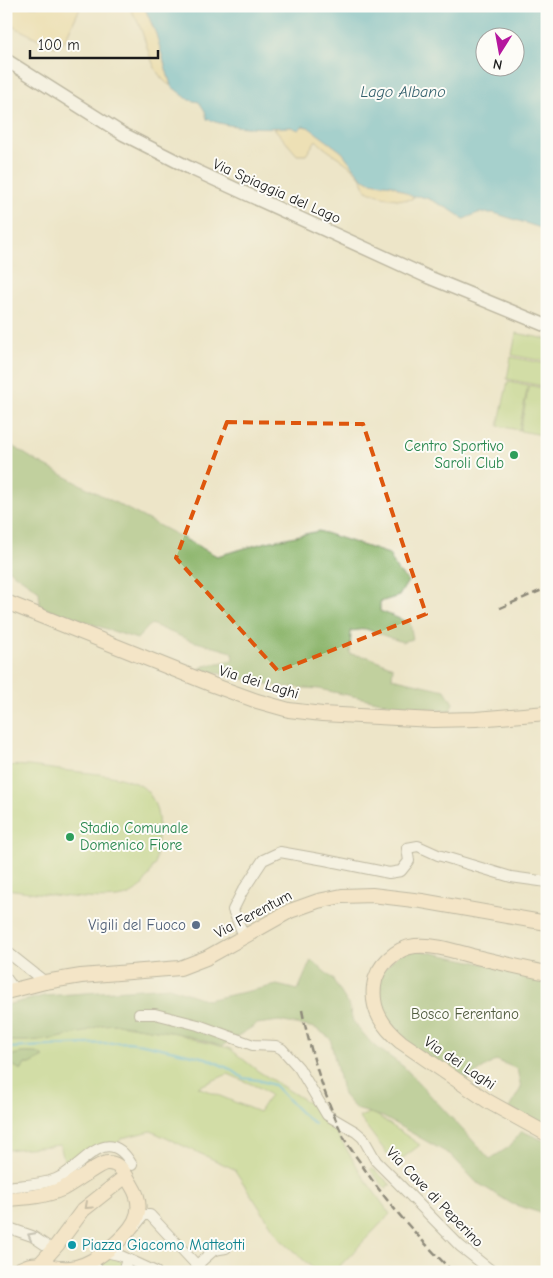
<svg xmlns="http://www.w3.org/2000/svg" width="553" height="1278" viewBox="0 0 553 1278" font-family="'Comic Neue',sans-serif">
	<rect width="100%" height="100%" fill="#fdfcf7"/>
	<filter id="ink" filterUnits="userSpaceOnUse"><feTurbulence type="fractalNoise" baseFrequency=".02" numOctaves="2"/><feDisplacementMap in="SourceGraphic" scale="10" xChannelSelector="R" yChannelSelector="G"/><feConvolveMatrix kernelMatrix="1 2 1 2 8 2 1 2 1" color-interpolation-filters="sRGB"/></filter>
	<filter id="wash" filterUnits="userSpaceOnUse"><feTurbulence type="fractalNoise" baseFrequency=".0096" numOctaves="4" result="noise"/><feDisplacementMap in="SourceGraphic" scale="20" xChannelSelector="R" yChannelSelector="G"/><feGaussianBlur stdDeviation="1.12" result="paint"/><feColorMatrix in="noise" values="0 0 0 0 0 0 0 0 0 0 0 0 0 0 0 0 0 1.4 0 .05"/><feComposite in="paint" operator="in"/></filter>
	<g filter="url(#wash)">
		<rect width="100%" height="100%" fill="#ede5c8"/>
		<!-- green -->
		<path fill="#b1d37c" stroke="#66784c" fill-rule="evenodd" d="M516 333 547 339V362L512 355Z
			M511 357 547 364V387L507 379Z
			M508 381 528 385 519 430 498 426Z
			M529 385 547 389V416L543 435 520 431Z
			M6 766C24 764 42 768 60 770 85 773 111 773 135 783 141 785 146 789 150 795 164 815 157 843 155 866H153C149 878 141 890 129 895 109 905 32 892 6 889Z
			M117 1024 177 1033 199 1041 229 1048 258 1071 317 1108 339 1137 364 1178 390 1214 334 1272H317L280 1239 234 1169 151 1131 122 1138 115 1147 103 1145 67 1171 60 1145 6 1150V1064L16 1066 30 1064 44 1057C31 1050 19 1053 6 1057V1041H27L53 1039 84 1032 101 1025ZM228 1074 260 1088 270 1095 259 1112 198 1087Z
			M372 1112 420 1145 395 1164 359 1117Z
			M372 1168 391 1185H388L386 1189 370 1170Z
			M112 1257 124 1262 119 1272H105L102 1265 103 1262Z"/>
		<!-- forest -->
		<path fill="#8cb56c" stroke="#546844" d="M6 442 38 462 217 556 267 542 319 531 389 554 397 570 408 581 399 596 380 602V611L410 623 413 639 402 642 366 629 351 631 350 654 369 657 393 667 392 678 445 690 453 703 450 711 391 704 319 689 275 686 199 669 204 666 233 660 232 652 189 640 151 624 137 639 40 607 39 591 6 568Z
			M414 949 547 977V1125L509 1108 521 1088 517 1069 496 1060 466 1080 405 1042 379 1009 381 972 398 955Z
			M311 960 332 978 348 1004 353 1021 372 1044 404 1067 490 1159 509 1147 522 1131 547 1142V1215L512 1204 476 1182 451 1155 383 1117 356 1109 343 1095 330 1038 315 1028 279 1021 257 1024 222 1046 177 1033 117 1024 101 1025 84 1032 53 1039 27 1041H6V1005L44 996 169 987 207 1000 277 985 298 990Z
			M21 1053H37L44 1057 30 1064H25L22 1070 9 1064H6V1057Z"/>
		<!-- sand -->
		<path fill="#eeda9e" stroke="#857b5d" d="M6 6H81L65 40 55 47 8 24 6 19Z
			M127 6H144L156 34 171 86C145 71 149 28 127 6Z
			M302 126 308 127 317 133 342 152 357 171 370 182 392 185 413 197 412 199C404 202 370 195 365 188 364 187 363 181 362 180 359 174 349 165 343 161 333 153 326 151 316 140L306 155H297L274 128 291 127 299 130Z"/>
		<!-- water -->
		<path fill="#51b5d0" stroke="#366876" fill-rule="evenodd" d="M144 6H547V230L494 213H478L464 219 449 209 429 199 419 196 413 197 393 185 370 182 362 178 342 152 308 127 302 126 299 130 291 127C265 128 230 129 207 119L205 111 199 102 189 100 171 86 156 34ZM486 38H516V68H486Z"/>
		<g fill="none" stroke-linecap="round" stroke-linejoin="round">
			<!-- stream -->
			<path stroke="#51b5d0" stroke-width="2.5" d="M6 1048 128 1042 143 1044 206 1058 232 1070 243 1078 258 1080 274 1085 301 1113 315 1124"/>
		</g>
	</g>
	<g filter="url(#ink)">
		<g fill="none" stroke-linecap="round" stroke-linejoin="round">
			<defs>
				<path id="minor" d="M244 936 233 910 242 892 263 860 280 852 325 860 389 873 401 871 409 861 407 848 418 846 438 855 511 877 547 882
					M6 951 45 982
					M6 978 14 989
					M139 1014H155L198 1025 253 1045 276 1046 282 1049 299 1068 327 1115 356 1132 363 1138 376 1161 397 1182 460 1246 493 1272
					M6 1187C23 1185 41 1185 56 1179 82 1169 106 1120 132 1165
					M136 1225 144 1215H150L203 1272
					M6 1227 32 1236 53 1250
					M105 1252 119 1255 156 1272
					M90 1263 101 1272
					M197 1265 214 1250 226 1248
					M123 1272 127 1259"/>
				<path id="tertiary" d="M6 60 123 134 192 169 428 277 547 326"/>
				<path id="secondary" d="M6 602 213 685 257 701 289 710 322 714 433 720 476 719 547 713
					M547 973C522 968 497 962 472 956 454 951 434 944 415 946 396 948 376 966 374 986 371 1010 383 1027 401 1042L489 1102 547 1134
					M6 992 45 982 81 976 180 968 206 958 290 911 318 901 342 896 372 895 422 901 547 923
					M6 1199C25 1198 44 1197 62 1189 73 1184 100 1162 108 1163 121 1163 126 1176 132 1186 149 1213 130 1232 109 1249 98 1257 89 1264 76 1267 58 1272 43 1262 31 1265 25 1266 19 1270 13 1272
					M39 1265 57 1245 83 1210 126 1176"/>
			</defs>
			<!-- minor casing -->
			<use href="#minor" stroke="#848072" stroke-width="12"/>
			<!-- tertiary casing -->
			<use href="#tertiary" stroke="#848072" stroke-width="15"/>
			<!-- secondary casing -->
			<use href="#secondary" stroke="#848072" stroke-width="16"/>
			<!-- minor -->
			<use href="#minor" stroke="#fff" stroke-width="10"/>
			<!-- tertiary -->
			<use href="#tertiary" stroke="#fff" stroke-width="12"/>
			<!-- secondary -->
			<use href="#secondary" stroke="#fde5c5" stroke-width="14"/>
			<!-- rail -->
			<path stroke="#1c1c1c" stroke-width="2.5" stroke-dasharray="8 4" stroke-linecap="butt" d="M500 608 547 588
				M302 1010C311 1056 325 1098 345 1140 349 1147 355 1155 360 1162 386 1203 419 1238 453 1272"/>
		</g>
		<!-- one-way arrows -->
		<defs><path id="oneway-chevron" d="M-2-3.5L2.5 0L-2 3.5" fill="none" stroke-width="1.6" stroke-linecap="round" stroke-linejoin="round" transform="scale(1.25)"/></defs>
		<use stroke="#988b79" href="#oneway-chevron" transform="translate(88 1206) rotate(138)"/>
		<use stroke="#999" href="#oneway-chevron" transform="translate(31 1236) rotate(-152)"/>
	</g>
	<!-- marked area -->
	<path d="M0 0H553V1278H0ZM227 422 363 424 426 614 278 671 176 558Z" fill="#ede5c8" fill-opacity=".55" fill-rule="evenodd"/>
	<path fill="none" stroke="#de560d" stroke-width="4" stroke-dasharray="10 6" stroke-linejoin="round" d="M227 422 363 424 426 614 278 671 176 558Z"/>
	<!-- markers -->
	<g fill="#2e9e5b" stroke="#fdfcf7" stroke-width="2">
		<circle cx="514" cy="455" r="5"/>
		<circle cx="70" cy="837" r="5"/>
	</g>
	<circle fill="#5c6f8a" stroke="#fdfcf7" stroke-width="2" cx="196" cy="925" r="5"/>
	<circle fill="#0f9aa8" stroke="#fdfcf7" stroke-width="2" cx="72" cy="1245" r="5"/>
	<g text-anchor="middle" stroke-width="4" stroke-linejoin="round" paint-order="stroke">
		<!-- street labels -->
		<g font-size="15" fill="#1c1c1c" stroke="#fdfcf7">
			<text transform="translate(277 191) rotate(24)" y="5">Via Spiaggia del Lago</text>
			<text transform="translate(259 682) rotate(17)" y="5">Via dei Laghi</text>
			<text transform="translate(253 914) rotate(-28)" y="5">Via Ferentum</text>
			<text transform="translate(460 1063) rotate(34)" y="5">Via dei Laghi</text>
			<text transform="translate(435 1197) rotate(46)" y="5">Via Cave di Peperino</text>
		</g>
		<!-- leisure labels -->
		<g font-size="15" fill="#27864d" stroke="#fdfcf7" text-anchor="end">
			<text x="504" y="451">Centro Sportivo<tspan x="504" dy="17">Saroli Club</tspan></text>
			<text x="80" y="833" text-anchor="start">Stadio Comunale<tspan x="80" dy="17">Domenico Fiore</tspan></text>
		</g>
		<!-- service labels -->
		<g font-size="15" fill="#4e5e75" stroke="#fdfcf7" text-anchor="end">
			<text x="186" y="930">Vigili del Fuoco</text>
		</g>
		<!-- park labels -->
		<g font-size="15" fill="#505c3e" stroke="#fdfcf7">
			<text x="465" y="1019">Bosco Ferentano</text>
		</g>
		<!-- culture labels -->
		<g font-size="15" fill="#0d838f" stroke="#fdfcf7" text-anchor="start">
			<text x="82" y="1250">Piazza Giacomo Matteotti</text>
		</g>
		<!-- water labels -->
		<g font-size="16" font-style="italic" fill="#34616d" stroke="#fdfcf7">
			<text x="403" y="97">Lago Albano</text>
		</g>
	</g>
	<!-- margin -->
	<rect width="553" height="1278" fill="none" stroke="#fdfcf7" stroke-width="25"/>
	<!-- north arrow -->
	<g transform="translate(500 52) rotate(191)"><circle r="24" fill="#fdfcf7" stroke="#a3a29f"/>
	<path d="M0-4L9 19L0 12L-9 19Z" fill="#b5179e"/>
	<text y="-8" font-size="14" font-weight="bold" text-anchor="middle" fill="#1c1c1c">N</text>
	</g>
	<!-- scale -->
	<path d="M30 50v8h128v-8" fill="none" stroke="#1c1c1c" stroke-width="2.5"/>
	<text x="38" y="50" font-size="15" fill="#1c1c1c" stroke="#fdfcf7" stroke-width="4" paint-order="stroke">100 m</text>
</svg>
